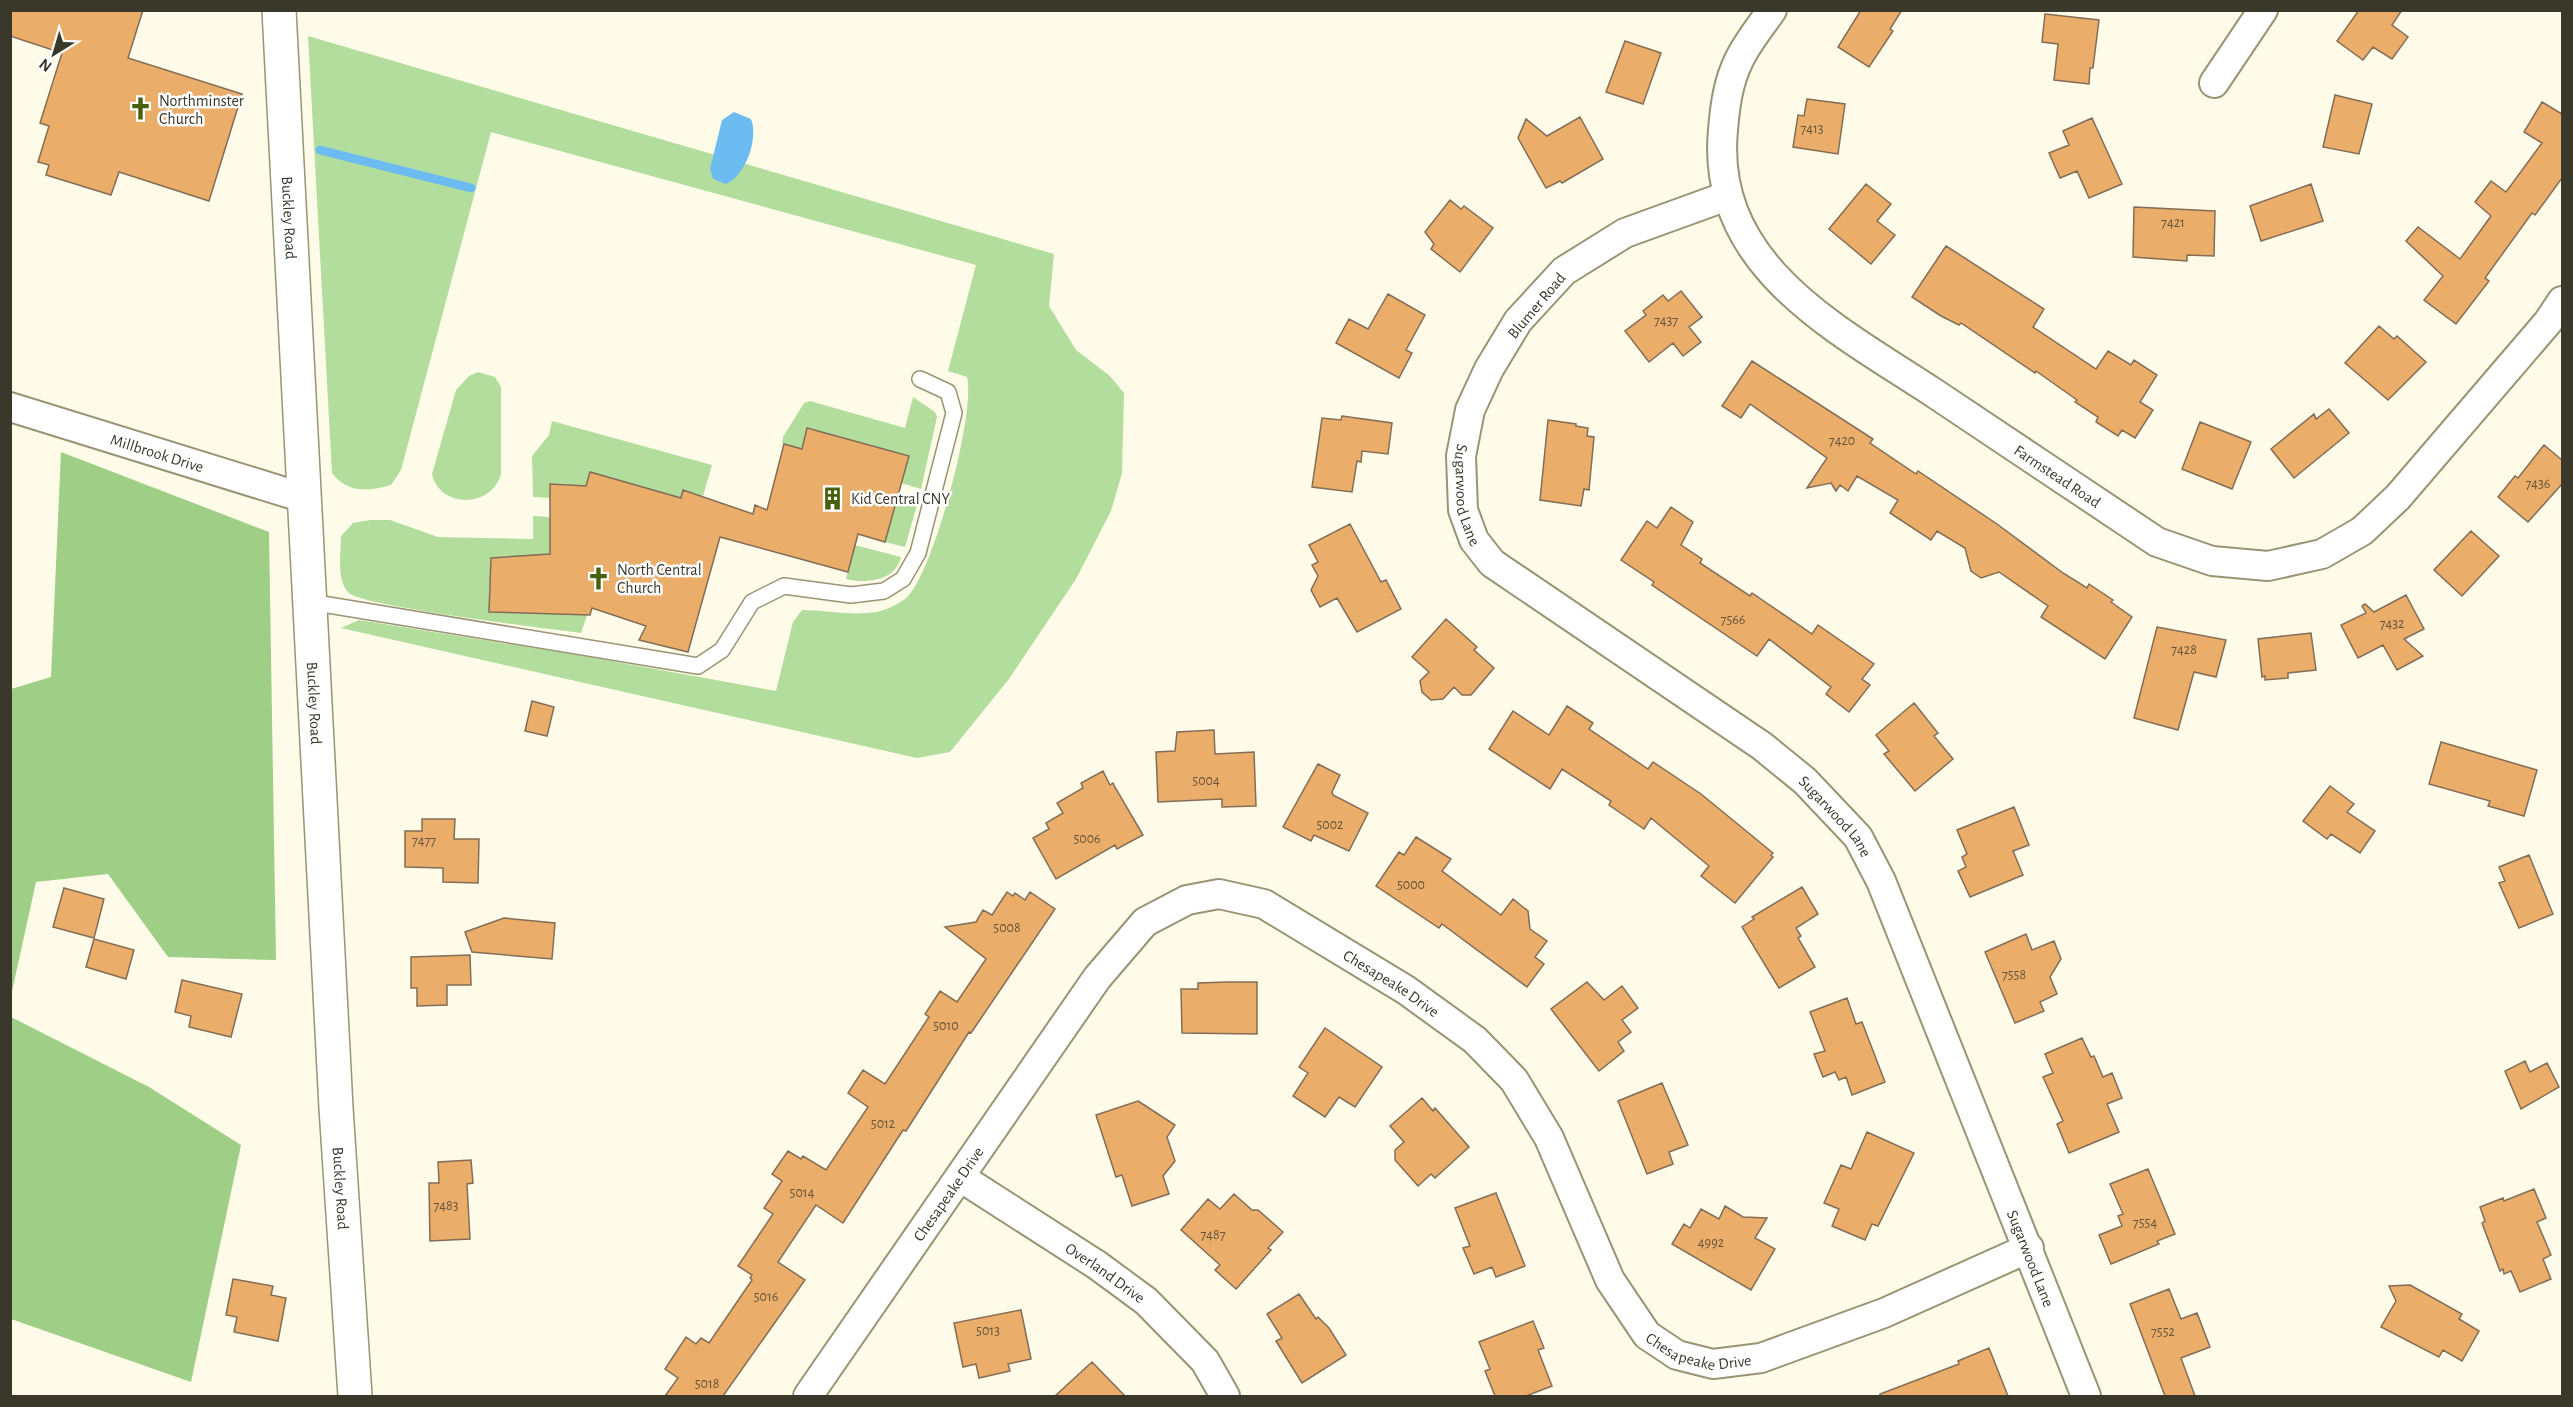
<svg xmlns="http://www.w3.org/2000/svg" width="2573" height="1407" viewBox="0 0 2573 1407" font-family="'Alegreya Sans',sans-serif">
	<rect width="100%" height="100%" fill="#fefce8"/>
	<!-- green -->
	<path fill="#b2dd9c" d="M308 36 1054 254 1049 306 1076 350 1110 376 1124 393 1122 473 1111 511 1076 579 1009 679 950 752 917 758 341 628 359 620 578 655 776 691 793 622 802 610C830 610 868 620 893 606 897 604 905 600 908 596 934 569 976 412 967 377L948 371 976 265 491 132 401 470 391 485C368 492 347 493 332 473Z
		M478 372 495 377 501 387V474C492 508 440 509 432 474L456 390 469 376Z
		M913 397 935 412 937 417 921 489 901 483 807 429 802 449 782 443 783 437 804 403 810 401 905 428Z
		M552 421 712 465 703 496 684 490 681 498 590 472 586 486 550 498 533 497 532 456 549 435Z
		M899 492 919 498 905 547 885 542Z
		M533 516 550 517V532L555 533 554 554 491 558 489 611 587 615 581 633C549 629 362 606 349 593 336 581 341 553 341 536L353 523 370 520H390L438 537 533 539Z
		M855 545 901 557C896 581 865 584 846 579Z"/>
	<!-- forest -->
	<path fill="#9fcf86" d="M61 452 269 532 276 960 168 957 108 874 36 882 11 996V689L51 677Z
		M11 1017 149 1087 241 1145 191 1382 11 1319Z"/>
	<!-- water -->
	<path fill="#6cbcf2" d="M734 112 751 119C759 139 745 176 726 184L713 179 710 169 722 120Z"/>
	<g fill="none" stroke-linecap="round" stroke-linejoin="round">
		<!-- stream -->
		<path stroke="#6cbcf2" stroke-width="9" d="M320 150 471 188"/>
	</g>
	<!-- building -->
	<path fill="#ebad6a" stroke="#836d56" stroke-width="1.5" d="M10 10H143L128 58 242 94 209 201 119 172 111 195 46 175 49 165 38 162 49 126 40 123 62 53 10 36Z
		M1861 10H1902L1890 29 1893 31 1869 67 1838 47Z
		M2359 10H2402L2392 25 2408 37 2392 59 2373 47 2363 60 2337 41Z
		M2045 14 2099 20 2093 68H2090L2089 84 2054 80 2058 44 2042 42Z
		M1625 41 1661 53 1643 104 1606 92Z
		M2335 95 2372 104 2359 154 2323 147Z
		M1807 99 1845 104 1838 154 1793 147 1798 115 1804 116Z
		M2542 102 2562 114V178L2535 215 2532 213 2485 278 2489 281 2456 324 2424 300 2443 276 2406 241 2418 227 2460 259 2491 216 2475 202 2491 181 2506 192 2542 143 2524 132Z
		M1580 117 1603 159 1562 183 1560 181 1546 188 1518 138 1526 119 1547 136Z
		M2092 118 2122 184 2089 198 2077 171 2060 178 2049 153 2069 145 2063 131Z
		M1866 184 1891 204 1877 221 1895 235 1871 264 1829 229Z
		M2311 184 2323 221 2261 241 2250 206Z
		M1450 200 1461 209 1464 206 1493 228 1460 272 1431 249 1434 244 1425 232Z
		M2134 207 2215 211 2214 256 2187 255V261L2133 257Z
		M1946 246 2044 309 2033 327 2096 369 2108 351 2131 365 2134 360 2157 375 2140 402 2153 410 2135 438 2122 430 2118 436 2096 422 2098 417 2075 402 2077 400 2036 371 2035 373 1961 323 1959 325 1941 316 1912 297Z
		M1681 291 1702 317 1689 327 1701 342 1683 356 1673 343 1649 362 1625 331 1646 315 1643 311 1663 295 1668 301Z
		M1388 294 1425 315 1406 350 1412 353 1399 378 1336 343 1349 319 1368 329Z
		M2379 326 2394 339 2397 336 2426 362 2388 400 2345 363Z
		M1752 361 1873 439 1870 443 1916 474 1918 471 1997 524 2063 573 2087 588 2089 584 2113 600 2111 602 2132 617 2105 659 2041 617 2048 606 1999 572 1981 578 1971 571 1965 548 1937 531 1931 540 1890 513 1898 500 1857 476 1848 491 1840 485 1836 491 1831 483 1807 488 1827 458 1750 404 1741 418 1722 406Z
		M2329 409 2349 433 2294 478 2271 449 2314 414 2316 419Z
		M1342 416 1392 423 1388 454 1362 451 1361 462 1357 461 1352 492 1312 487 1322 418 1341 420Z
		M1548 420 1576 424V426L1588 428 1587 436 1594 437 1589 490 1584 489 1581 506 1540 500Z
		M2200 422 2251 442 2232 489 2182 469Z
		M807 428 909 456 885 542 858 534 848 572 720 537 688 652 639 640 646 626 592 608 590 615 489 612 491 558 550 554V484L586 486 590 472 681 498 683 490 753 514 755 505 767 510 784 444 802 449Z
		M2544 445 2562 460V484L2528 522 2498 497 2515 476 2518 478Z
		M1671 507 1693 522 1681 545 1702 559 1700 563 1750 596 1752 593 1812 634 1818 625 1874 664 1862 679 1870 685 1849 712 1826 694 1831 687 1769 639 1757 656 1652 585 1654 582 1621 560 1647 521 1657 528Z
		M1350 524 1381 582 1386 580 1401 609 1357 632 1337 598 1320 607 1311 590 1318 576 1312 565 1318 562 1309 545Z
		M2471 531 2499 556 2462 596 2434 570Z
		M2406 595 2424 629 2404 639 2423 656 2397 670 2383 645 2358 658 2341 625 2366 613 2362 606 2365 604 2374 612Z
		M1446 619 1477 647 1474 650 1494 668 1471 695H1462L1454 687 1443 699 1431 700 1422 692 1420 681 1429 672 1412 657Z
		M2157 627 2226 640 2216 677 2194 672 2178 730 2134 718Z
		M2311 633 2316 670 2288 673V678L2265 680V676L2262 677 2258 639Z
		M532 701 554 707 547 736 525 731Z
		M1914 703 1938 733 1934 736 1953 759 1915 791 1884 754 1889 751 1876 735Z
		M1567 706 1593 723 1589 729 1648 769 1653 762 1701 794 1773 853 1771 855 1773 857 1735 903 1701 876 1709 866 1651 818 1644 829 1609 805 1611 801 1562 769 1550 789 1489 749 1513 711 1549 735Z
		M1214 730 1215 754 1254 752 1256 806 1222 807V799L1158 802 1156 752 1175 751 1177 732Z
		M2441 742 2537 770 2524 816 2488 806 2490 801 2429 784Z
		M1318 764 1340 775 1332 792 1333 795 1368 813 1349 851 1314 835 1311 841 1283 827Z
		M1103 771 1110 785 1113 783 1116 789 1143 835 1117 849 1115 845 1056 879 1033 838 1049 829 1046 823 1063 813 1057 803 1083 788 1081 783Z
		M2330 786 2354 804 2347 812 2375 831 2360 853 2331 834 2327 839 2303 821Z
		M2014 807 2029 845 2013 851 2023 875 1970 897 1958 871 1966 867 1962 857 1967 854 1957 830Z
		M422 819H455L454 839H479L478 883 443 882V868L405 867V831H422Z
		M1416 837 1451 859 1442 871 1501 915 1513 899 1528 911 1530 929 1547 941 1535 957 1544 964 1527 987 1442 924 1439 928 1376 886 1399 852 1404 855Z
		M2529 855 2553 914 2519 928 2499 883 2505 881 2499 867Z
		M1802 887 1818 914 1796 928 1801 936 1798 938 1815 967 1779 988 1742 927 1754 919 1752 917Z
		M64 888 104 899 94 938 53 927Z
		M1007 892 1013 896 1015 893 1025 900 1030 892 1055 909 971 1033 969 1032 906 1131 903 1130 843 1223 816 1205 778 1262 805 1280 723 1396H665L678 1378 665 1369 686 1337 696 1344 701 1338 709 1343 752 1280 750 1278 752 1275 738 1266 773 1214 764 1208 782 1181 772 1174 788 1151 801 1159 803 1156 826 1170 868 1107 848 1093 863 1070 885 1084 929 1017 925 1014 940 991 957 1002 986 959 945 927 976 922 983 910 992 915Z
		M504 918 555 923 552 959 472 952 465 932Z
		M2026 934 2032 950 2054 941 2061 959 2050 977 2057 994 2040 1002 2044 1011 2015 1023 1985 952Z
		M94 939 134 950 126 979 86 967Z
		M470 955 471 985H447V1005L417 1006V988H411V957Z
		M182 980 242 994 231 1037 189 1027 191 1016 175 1012Z
		M1228 982H1257V1034L1182 1033 1181 989H1198V983Z
		M1587 982 1604 1000 1622 986 1638 1008 1622 1020 1631 1032 1618 1042 1624 1051 1599 1071 1551 1009Z
		M1847 998 1856 1024 1862 1022 1885 1082 1852 1095 1846 1077 1839 1080 1835 1072 1823 1077 1814 1054 1825 1051 1810 1012Z
		M1325 1028 1382 1067 1355 1107 1339 1097 1325 1117 1293 1096 1308 1073 1299 1067Z
		M2082 1038 2091 1057 2094 1056 2103 1077 2112 1073 2122 1098 2107 1104 2119 1132 2069 1153 2057 1124 2063 1121 2043 1077 2053 1073 2045 1054Z
		M2525 1061 2530 1072 2547 1063 2559 1087 2521 1109 2505 1071Z
		M1662 1083 1688 1145 1669 1152 1673 1164 1647 1174 1618 1101Z
		M1422 1098 1433 1111 1435 1108 1469 1147 1435 1178 1431 1174 1418 1186 1395 1160V1150L1404 1142 1390 1126Z
		M1138 1101 1175 1125 1167 1137 1175 1161 1163 1176 1169 1194 1132 1206 1122 1175 1116 1177 1096 1115Z
		M1867 1132 1914 1153 1878 1226 1872 1224 1865 1240 1832 1226 1839 1209 1824 1203 1841 1165 1851 1169Z
		M471 1160 473 1183 467 1184 470 1239 430 1241 429 1183H439L438 1162Z
		M2148 1169 2175 1234 2157 1241 2159 1244 2111 1264 2099 1235 2122 1226 2118 1216 2123 1214 2110 1184Z
		M2534 1189 2546 1218 2537 1222 2551 1255 2543 1259 2551 1279 2520 1292 2511 1271 2504 1274 2503 1269 2500 1271 2482 1223 2485 1221 2480 1207 2503 1198 2504 1201Z
		M1496 1193 1525 1266 1496 1277 1492 1267 1474 1274 1463 1248 1470 1246 1455 1208Z
		M1234 1194 1252 1210H1258L1283 1232 1268 1248 1271 1250 1236 1289 1215 1270 1220 1265 1181 1230 1208 1199 1220 1209Z
		M1725 1206 1743 1217 1767 1218 1755 1238 1775 1249 1751 1290 1672 1244 1684 1224 1690 1228 1701 1209 1719 1219Z
		M233 1279 273 1286 271 1295 286 1298 278 1341 234 1332 237 1317 226 1315Z
		M2410 1285 2462 1314 2459 1319 2479 1331 2462 1361 2443 1350 2439 1357 2381 1327 2396 1301 2389 1286Z
		M2169 1289 2181 1319 2197 1313 2210 1347 2181 1358 2195 1396H2165L2130 1304Z
		M1299 1294 1316 1319 1318 1317 1329 1328 1346 1355 1302 1383 1276 1341 1282 1338 1267 1314Z
		M1021 1310 1031 1359 1008 1364 1010 1371 979 1378 976 1364 963 1367 954 1323Z
		M1533 1321 1544 1348 1538 1350 1552 1386 1526 1396H1495L1485 1371 1490 1369 1479 1342Z
		M1989 1348 2008 1396H1880V1394L1959 1364 1958 1361Z
		M1092 1362 1125 1396H1055Z"/>
	<g fill="none" stroke-linecap="round" stroke-linejoin="round">
		<defs>
			<path id="service" d="M310 602 698 666 722 650 752 602 784 586 851 595 884 591 903 579 918 553 954 413 948 392 920 379"/>
			<g id="minor">
				<path id="s1" d="M1772 10C1761 26 1747 43 1739 60 1728 82 1725 106 1723 130 1710 266 1837 329 1934 393 2008 443 2083 492 2157 542L2212 561 2268 566 2322 554 2362 531 2398 497 2548 322 2562 301"/>
				<path d="M2214 83 2263 10"/>
				<path id="s2" d="M1727 196 1625 233 1564 271 1518 321 1489 369 1470 410 1461 456 1463 510 1474 540 1492 563 1762 746 1805 781 1858 837 1881 881 2086 1396"/>
				<path id="s3" d="M10 407 304 498"/>
				<path id="s4" d="M960 1177 1097 1265 1146 1301 1205 1361 1225 1396"/>
				<path id="s5" d="M808 1396 1097 978 1145 922 1187 900 1219 894 1264 904 1406 990 1475 1040 1514 1080 1549 1138 1610 1280 1647 1335 1677 1355 1713 1364 1761 1358 1884 1313 2029 1248"/>
			</g>
			<g id="tertiary">
				<path id="s6" d="M279 10 336 1108 355 1396"/>
			</g>
		</defs>
		<!-- service casing -->
		<use href="#service" stroke="#999475" stroke-width="18"/>
		<!-- minor casing -->
		<use href="#minor" stroke="#999475" stroke-width="32"/>
		<!-- tertiary casing -->
		<use href="#tertiary" stroke="#999475" stroke-width="36"/>
		<!-- service -->
		<use href="#service" stroke="#fff" stroke-width="15"/>
		<!-- minor -->
		<use href="#minor" stroke="#fff" stroke-width="28"/>
		<!-- tertiary -->
		<use href="#tertiary" stroke="#fff" stroke-width="33"/>
	</g>
	<!-- icons -->
	<defs>
		<symbol id="church-bare" viewBox="-9 -9 18 18"><path d="M-1.2-6h2.4v3.5h3.3v2.4h-3.3V6h-2.4V-.1h-3.3v-2.4h3.3Z" fill="#49600b" stroke="#fff" stroke-width="2.5" paint-order="stroke"/></symbol>
		<symbol id="building-bare" viewBox="-9 -9 18 18"><path d="M-4-6H4V6H1V3H-1V6H-4ZM-2.5-4.3h1.7v1.8h-1.7ZM.8-4.3h1.7v1.8H.8ZM-2.5-1h1.7V.8h-1.7ZM.8-1h1.7V.8H.8Z" fill="#49600b" stroke="#fff" stroke-width="2.5" paint-order="stroke"/></symbol>
	</defs>
	<g fill-rule="evenodd">
		<use href="#church-bare" x="124" y="92" width="33" height="33"/>
		<use href="#building-bare" x="816" y="482" width="33" height="33"/>
		<use href="#church-bare" x="582" y="562" width="33" height="33"/>
	</g>
	<g text-anchor="middle" stroke-width="5" stroke-linejoin="round" paint-order="stroke">
		<!-- number labels -->
		<g font-size="14" fill="#66553b">
			<text x="1812" y="133">7413</text>
			<text x="2173" y="227">7421</text>
			<text x="1666" y="325">7437</text>
			<text x="1842" y="445">7420</text>
			<text x="2538" y="488">7436</text>
			<text x="1733" y="624">7566</text>
			<text x="2392" y="628">7432</text>
			<text x="2184" y="654">7428</text>
			<text x="1206" y="785">5004</text>
			<text x="1330" y="829">5002</text>
			<text x="1087" y="843">5006</text>
			<text x="424" y="845">7477</text>
			<text x="1411" y="889">5000</text>
			<text x="1007" y="932">5008</text>
			<text x="2014" y="979">7558</text>
			<text x="946" y="1030">5010</text>
			<text x="883" y="1128">5012</text>
			<text x="802" y="1197">5014</text>
			<text x="446" y="1210">7483</text>
			<text x="2145" y="1227">7554</text>
			<text x="1213" y="1239">7487</text>
			<text x="1711" y="1247">4992</text>
			<text x="766" y="1301">5016</text>
			<text x="988" y="1335">5013</text>
			<text x="2163" y="1336">7552</text>
			<text x="707" y="1388">5018</text>
		</g>
		<!-- poi labels -->
		<g font-size="16" fill="#3a382b" stroke="#fff" text-anchor="start">
			<text x="159" y="106">Northminster<tspan x="159" dy="18">Church</tspan></text>
			<text x="851" y="504">Kid Central CNY</text>
			<text x="617" y="575">North Central<tspan x="617" dy="18">Church</tspan></text>
		</g>
		<!-- street labels -->
		<g font-size="16" fill="#3a382b" stroke="#fff">
			<text dy="6" stroke="none"><textPath href="#s6" startOffset="208">Buckley Road</textPath></text>
			<text transform="translate(1536 305) rotate(-50)" y="6">Blumer Road</text>
			<text dy="6" stroke="none"><textPath href="#s3" startOffset="154">Millbrook Drive</textPath></text>
			<text dy="6" stroke="none"><textPath href="#s1" startOffset="639">Farmstead Road</textPath></text>
			<text dy="6" stroke="none"><textPath href="#s2" startOffset="436">Sugarwood Lane</textPath></text>
			<text dy="6" stroke="none"><textPath href="#s6" startOffset="694">Buckley Road</textPath></text>
			<text dy="6" stroke="none"><textPath href="#s2" startOffset="940">Sugarwood Lane</textPath></text>
			<text dy="6" stroke="none"><textPath href="#s5" startOffset="858">Chesapeake Drive</textPath></text>
			<text dy="6" stroke="none"><textPath href="#s6" startOffset="1180">Buckley Road</textPath></text>
			<text dy="6" stroke="none"><textPath href="#s5" startOffset="246">Chesapeake Drive</textPath></text>
			<text dy="6" stroke="none"><textPath href="#s2" startOffset="1426">Sugarwood Lane</textPath></text>
			<text dy="6" stroke="none"><textPath href="#s4" startOffset="174">Overland Drive</textPath></text>
			<text dy="6" stroke="none"><textPath href="#s5" startOffset="1360">Chesapeake Drive</textPath></text>
		</g>
	</g>
	<!-- border -->
	<rect width="2573" height="1407" fill="none" stroke="#3a382b" stroke-width="24"/>
	<!-- north arrow -->
	<g transform="translate(54 54) rotate(217)" stroke="#ffffff" stroke-width="4.5" paint-order="stroke">
	<path d="M0-4.5L10 22L0 15L-10 22Z" fill="#3a382b"/>
	<text y="-9" font-size="16" font-weight="bold" text-anchor="middle" fill="#3a382b">N</text>
	</g>
</svg>
